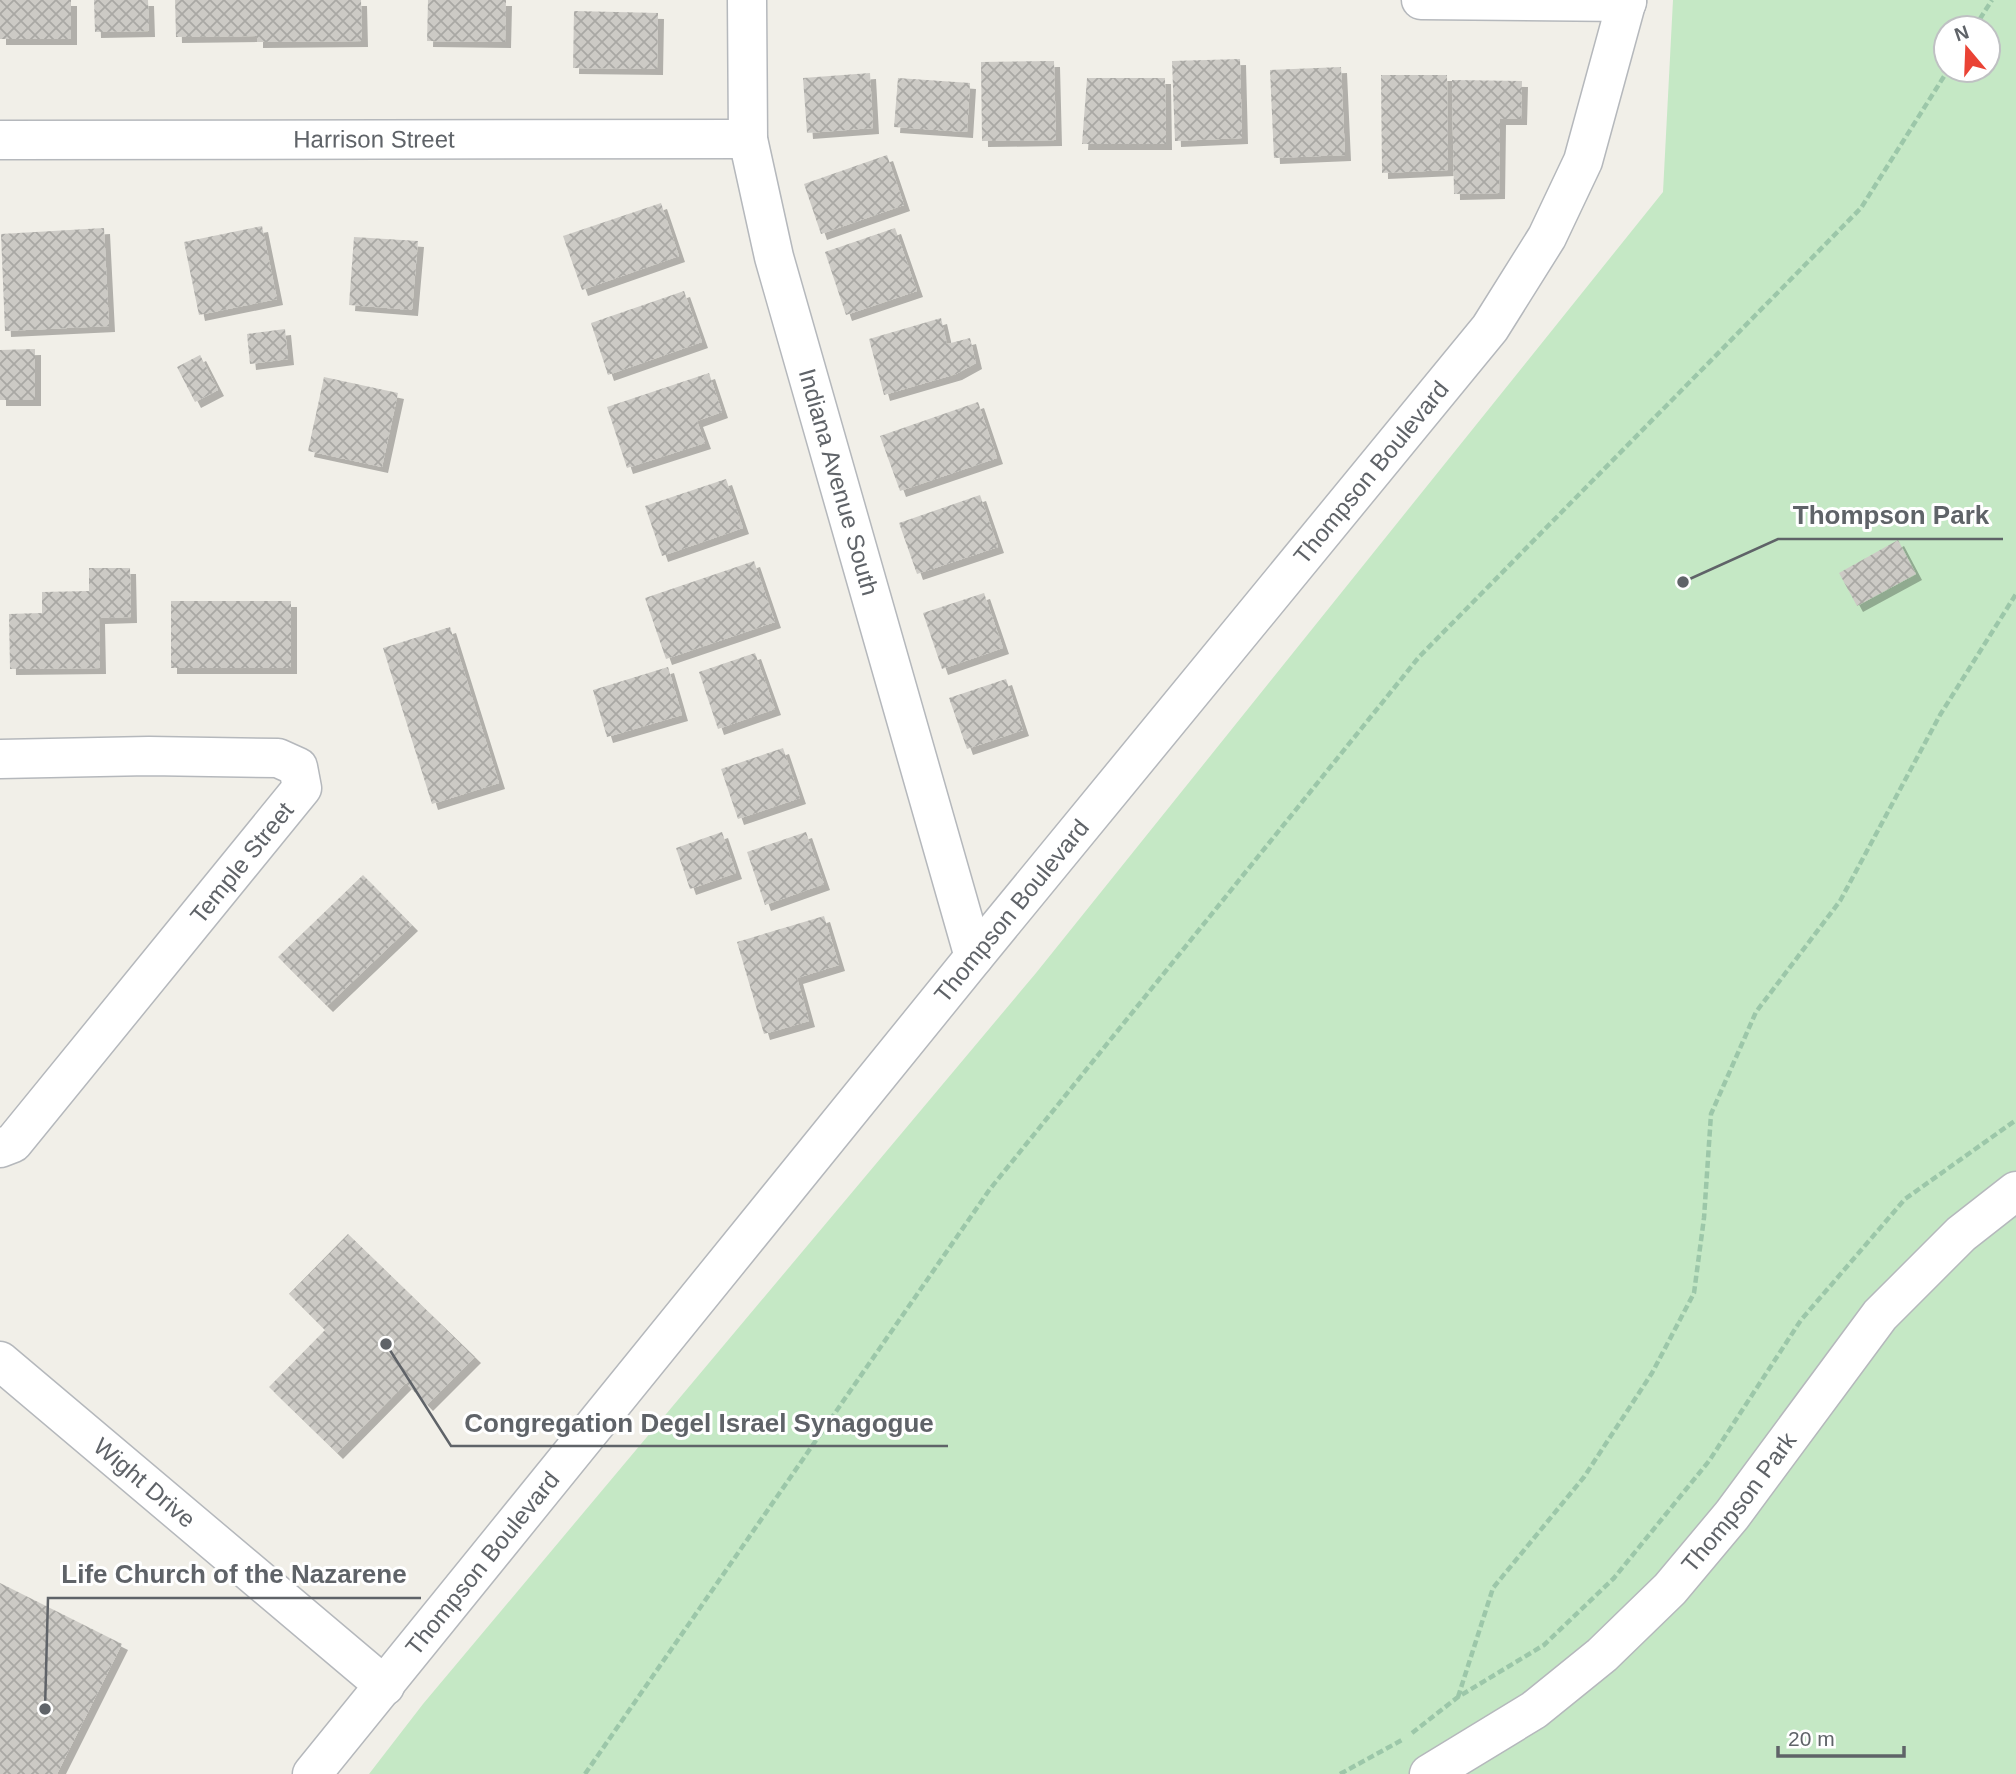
<svg xmlns="http://www.w3.org/2000/svg" width="2016" height="1774" viewBox="0 0 2016 1774" font-family="Arial,sans-serif">
	<defs>
		<pattern id="building-cross-hatch" width="8" height="8" patternUnits="userSpaceOnUse" patternTransform="scale(1.75)"><rect width="8" height="8" fill="#cccac5"/><path d="M0 0l8 8M0 8l8-8" fill="none" stroke="#a9a8a4"/></pattern>
		<filter id="shadow"><feDropShadow dx="6" dy="6" stdDeviation="0" flood-color="#0004"/></filter>
	</defs>
	<rect width="100%" height="100%" fill="#f1efe8"/>
	<!-- green -->
	<path fill="#c5e8c5" fill-rule="evenodd" d="M1673 0H2016V1774H369L423 1704 1036 973 1663 192ZM1946 28H1988V70H1946Z"/>
	<!-- building -->
	<path fill="url(#building-cross-hatch)" filter="url(#shadow)" d="M0 0H71V39H0Z
		M94 0H148L149 31 95 32Z
		M175 0H361L362 41 257 42V36L176 37Z
		M428 0H506L505 42 427 41Z
		M574 11 658 13 657 69 573 68Z
		M1240 59 1242 138 1175 141 1172 61Z
		M1054 61 1056 140 982 141 981 62Z
		M1341 67 1345 155 1274 158 1270 70Z
		M870 73 873 128 807 133 803 78Z
		M1381 75H1447L1448 170 1382 173Z
		M898 78 970 83 967 132 894 127Z
		M1087 78H1165L1166 144H1082Z
		M1452 80 1522 81 1521 119H1500L1499 193 1454 194Z
		M887 155 904 205 821 234 804 184Z
		M661 203 679 256 582 290 563 236Z
		M262 226 277 299 199 315 184 242Z
		M104 228 109 326 5 331 1 234Z
		M895 228 917 291 846 315 825 252Z
		M354 237 418 241 412 310 349 305Z
		M684 291 702 342 608 375 591 323Z
		M941 318 947 344 970 338 976 363 956 374 884 395 869 339Z
		M285 329 288 359 250 364 247 334Z
		M35 349V400H0V350Z
		M200 355 218 390 195 402 177 367Z
		M709 373 722 412 697 421 705 443 627 468 607 407Z
		M324 377 398 393 382 467 308 451Z
		M978 402 997 458 900 491 880 436Z
		M726 479 743 528 662 556 645 506Z
		M980 495 998 547 917 574 899 523Z
		M1898 540 1916 574 1857 606 1839 573Z
		M754 561 775 622 666 659 645 598Z
		M89 568H130L131 617 99 618 100 668 10 669 9 614 42 613V592L89 591Z
		M984 593 1003 648 942 669 923 613Z
		M171 601H291V668H171Z
		M450 627 499 783 432 804 383 648Z
		M755 653 775 709 718 729 699 672Z
		M668 667 682 715 607 737 593 690Z
		M1006 679 1023 730 967 749 949 698Z
		M783 748 800 798 738 819 721 769Z
		M722 832 736 873 690 889 676 848Z
		M806 832 824 884 765 905 747 852Z
		M363 875 412 925 327 1006 278 957Z
		M824 916 839 965 797 978 809 1021 764 1034 737 942Z
		M348 1234 475 1357 427 1405 406 1383 337 1453 269 1387 325 1330 289 1294Z
		M0 1583 122 1644 57 1774H0Z"/>
	<g fill="none" stroke-linecap="round" stroke-linejoin="round">
		<defs>
			<g id="minor">
				<path id="s1" d="M747 0 748 139 774 257 974 957"/>
				<path d="M1421 0 1627 2"/>
				<path id="s2" d="M0 140 748 139"/>
				<path d="M0 759 149 756 278 758 298 767 302 788 13 1143 0 1148"/>
				<path id="s3" d="M0 1361 385 1686"/>
				<path id="s4" d="M312 1774 974 957 1490 328 1547 237 1583 161 1627 0"/>
				<path id="s5" d="M1429 1774 1534 1710 1602 1655 1670 1589 1732 1515 1880 1315 1961 1234 2016 1191"/>
			</g>
		</defs>
		<!-- minor casing -->
		<use href="#minor" stroke="#b5b8bc" stroke-width="41"/>
		<!-- path -->
		<path stroke="#9cc7a9" stroke-width="4.5" stroke-dasharray="7 3.5" stroke-linecap="butt" d="M1974 28 1992 0
			M1458 1697 1493 1588 1584 1477 1652 1373 1694 1293 1704 1218 1711 1114 1756 1012 1840 901 1940 715 2016 594
			M1412 1733 1458 1697 1544 1645 1614 1578 1709 1461 1801 1320 1905 1199 2016 1120
			M585 1774 990 1189 1419 657 1861 208 1948 70
			M1340 1774 1402 1740"/>
		<!-- minor -->
		<use href="#minor" stroke="#fff" stroke-width="38"/>
	</g>
	<g text-anchor="middle" stroke-width="6" stroke-linejoin="round" paint-order="stroke">
		<!-- street labels -->
		<g font-size="24" fill="#5f6368" stroke="#fff">
			<text dy="8" stroke="none"><textPath href="#s2" startOffset="374">Harrison Street</textPath></text>
			<text dy="8" stroke="none"><textPath href="#s4" startOffset="1678">Thompson Boulevard</textPath></text>
			<text dy="8" stroke="none"><textPath href="#s1" startOffset="494">Indiana Avenue South</textPath></text>
			<text transform="translate(242 863) rotate(-51)" y="8">Temple Street</text>
			<text dy="8" stroke="none"><textPath href="#s4" startOffset="1111">Thompson Boulevard</textPath></text>
			<text dy="8" stroke="none"><textPath href="#s3" startOffset="189">Wight Drive</textPath></text>
			<text dy="8" stroke="none"><textPath href="#s5" startOffset="416">Thompson Park</textPath></text>
			<text dy="8" stroke="none"><textPath href="#s4" startOffset="271">Thompson Boulevard</textPath></text>
		</g>
	</g>
	<!-- callouts -->
	<path fill="none" stroke="#5f6368" stroke-width="2.5" d="M1683 582L1778 539H2003M386 1344L451 1446H948M45 1709L48 1598H421"/>
	<g fill="#5f6368" stroke="#fff" stroke-width="2.5">
		<circle cx="1683" cy="582" r="7"/>
		<circle cx="386" cy="1344" r="7"/>
		<circle cx="45" cy="1709" r="7"/>
	</g>
	<g font-size="26" text-anchor="middle" font-weight="bold" fill="#5f6368" stroke="#fff" stroke-width="6" stroke-linejoin="round" paint-order="stroke">
		<text x="1891" y="524">Thompson Park</text>
		<text x="699" y="1432">Congregation Degel Israel Synagogue</text>
		<text x="234" y="1583">Life Church of the Nazarene</text>
	</g>
	<!-- north arrow -->
	<g transform="translate(1967 49) rotate(341)"><circle r="33" fill="#ffffff" stroke="#bfc1c3" stroke-width="2"/>
	<path d="M0-5L12 26L0 18L-12 26Z" fill="#ea4335"/>
	<text y="-10" font-size="19" font-weight="bold" text-anchor="middle" fill="#5f6368">N</text>
	</g>
	<!-- scale -->
	<path d="M1778 1746v10h126v-10" fill="none" stroke="#5f6368" stroke-width="3.5"/>
	<text x="1788" y="1746" font-size="21" fill="#5f6368" stroke="#ffffff" stroke-width="5" paint-order="stroke">20 m</text>
</svg>
